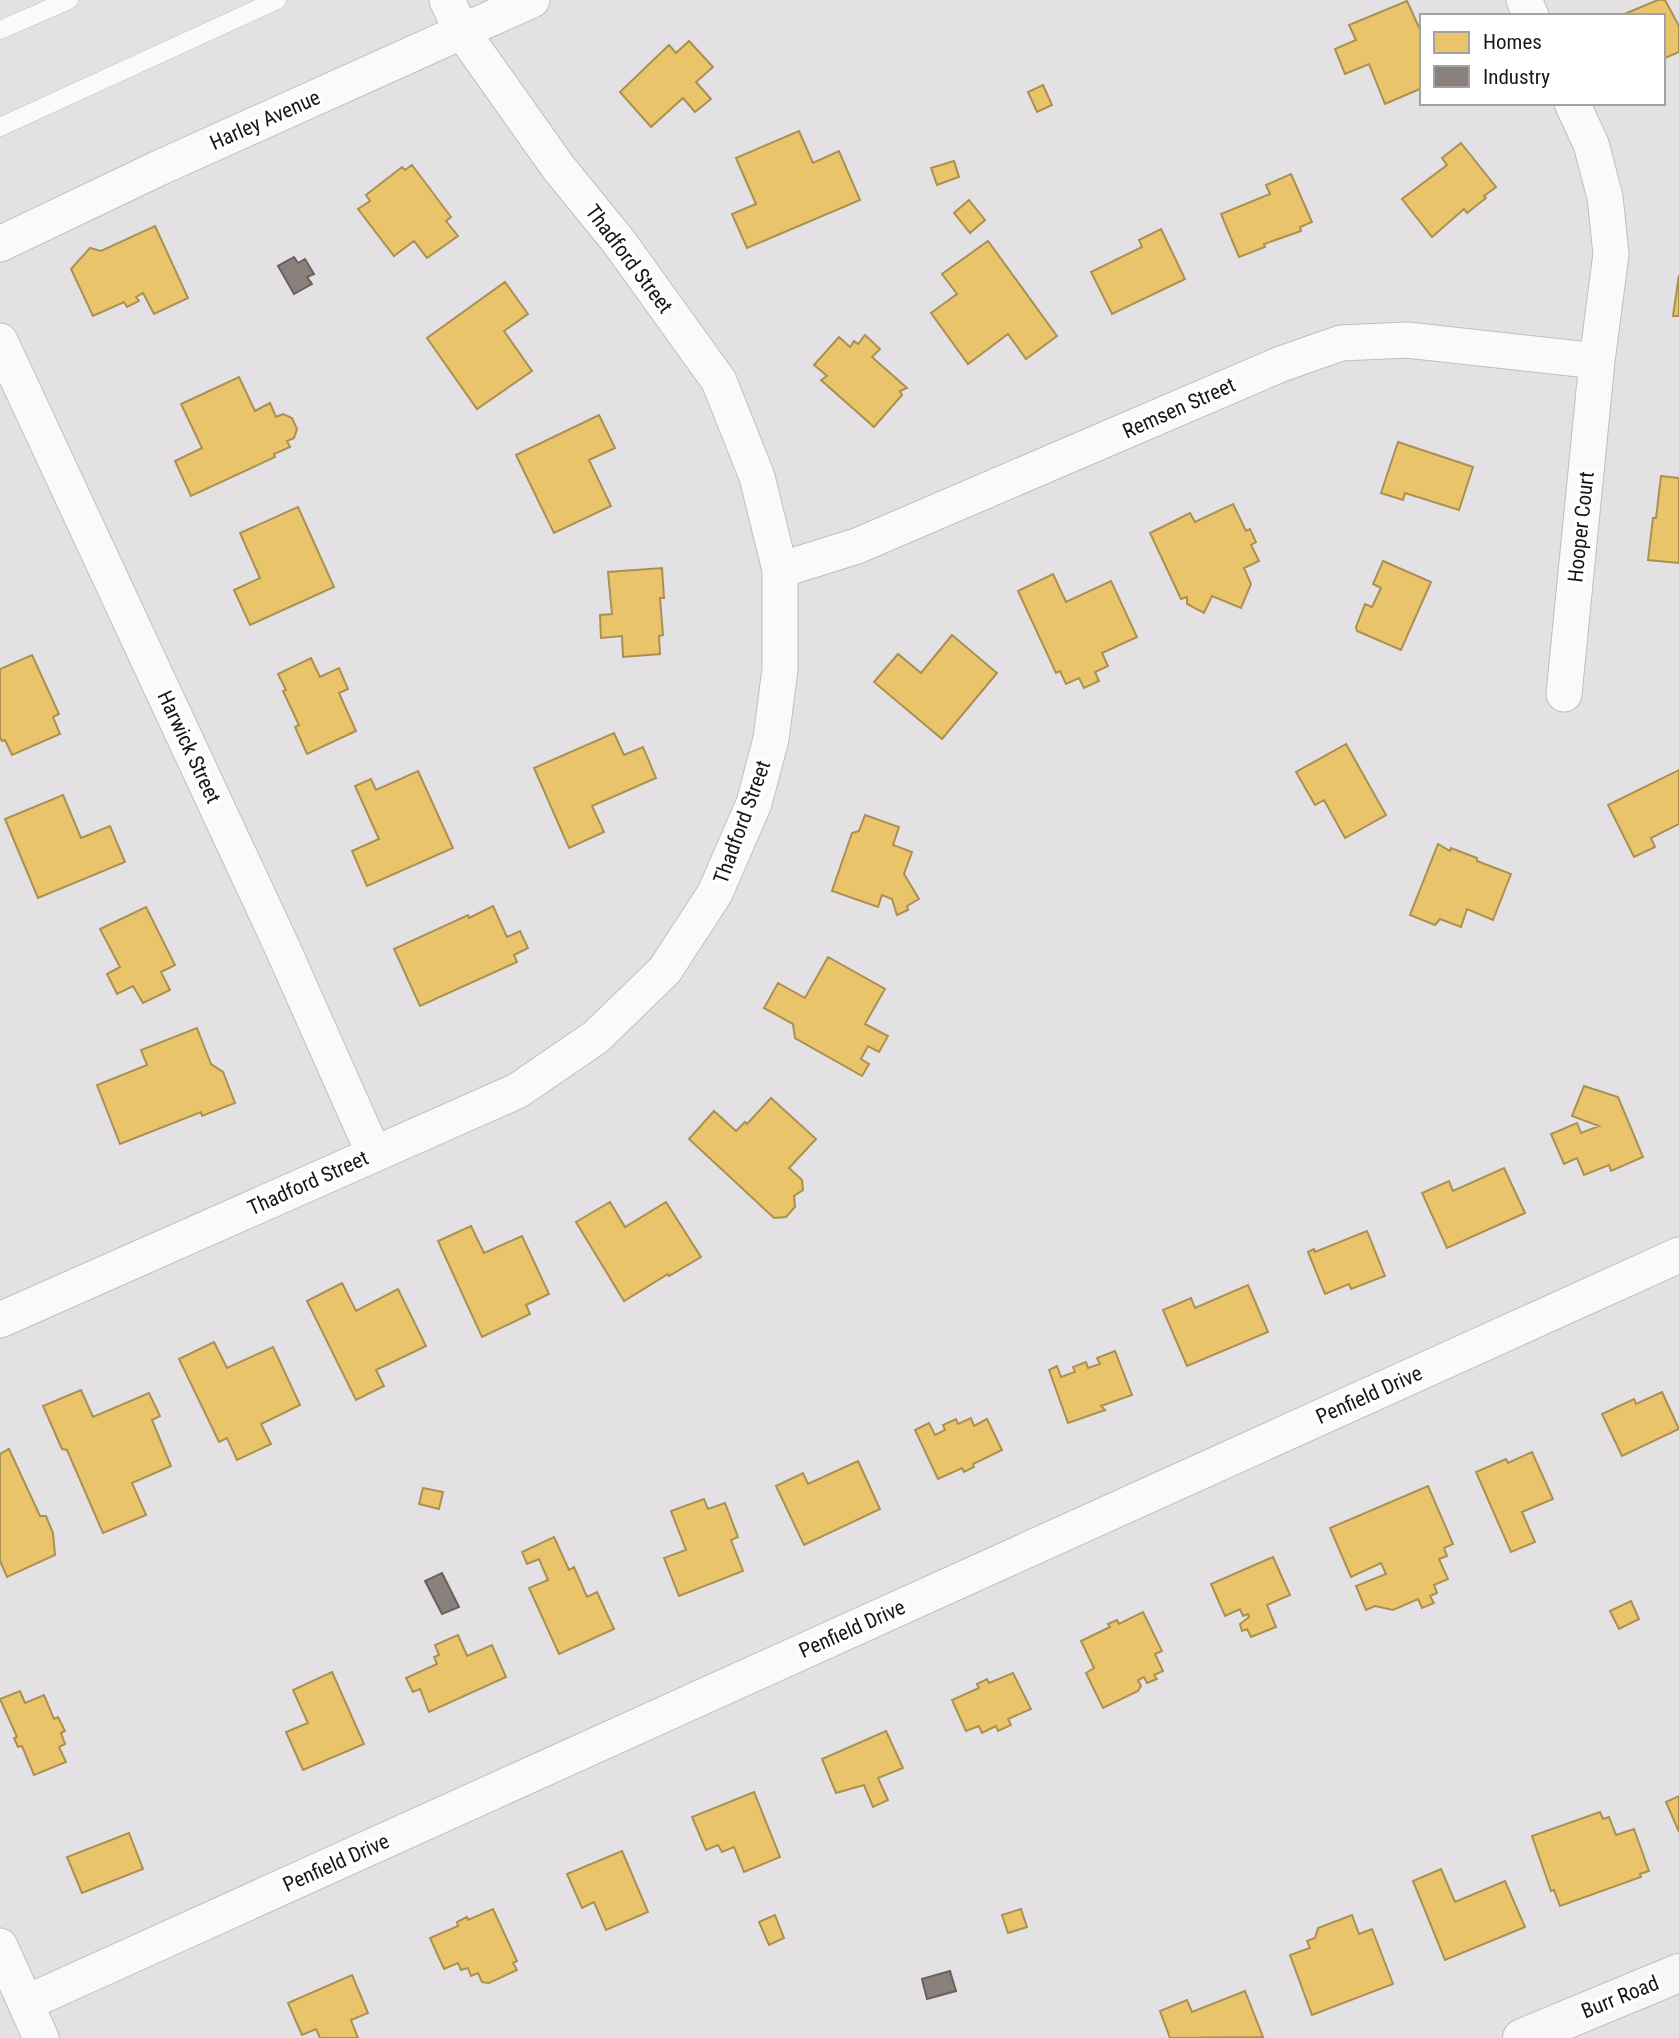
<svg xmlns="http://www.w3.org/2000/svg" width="1679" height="2038" viewBox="0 0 1679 2038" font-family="'Roboto Condensed',sans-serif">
	<rect width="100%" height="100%" fill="#e4e1e5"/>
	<!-- homes -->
	<path fill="#e9c46a" stroke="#aa9051" stroke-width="2" d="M1658 0H1665L1679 26V52L1663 59V16L1622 15Z
		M1407 1 1422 34V88L1385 104 1369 64 1345 74 1335 49 1356 40 1349 25Z
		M689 41 713 67 696 82 711 99 695 112 683 98 651 127 620 92 669 45 676 53Z
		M1043 85 1052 105 1037 112 1028 92Z
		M799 131 813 163 839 151 860 200 747 248 732 214 756 204 736 158Z
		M1461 143 1496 187 1484 196 1486 198 1467 213 1464 209 1432 237 1402 199 1447 165 1442 158Z
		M954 161 959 177 937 185 931 168Z
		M412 165 451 217 446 221 458 236 427 258 414 241 394 256 358 209 370 201 366 195 402 167 405 170Z
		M1291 174 1312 222 1300 227 1301 231 1264 244 1265 247 1239 257 1221 214 1270 194 1266 185Z
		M969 200 985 220 970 233 954 213Z
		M155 226 188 298 154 314 143 293 136 297 139 301 127 307 124 302 93 316 71 269 90 248 101 251Z
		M1161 229 1185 279 1112 314 1091 272 1142 247 1139 240Z
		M988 241 1057 336 1026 359 1008 334 968 364 931 313 957 294 942 274Z
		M1679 275V316H1673Z
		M505 282 528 314 504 331 532 371 477 409 427 338Z
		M865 335 880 349 872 357 907 388 900 391 902 395 874 427 821 380 827 376 814 365 839 337 850 347 854 341 858 344Z
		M239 377 255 411 270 403 276 417 283 414 292 418 297 429 294 438 287 441 290 447 274 454 275 457 191 496 175 461 202 448 181 404Z
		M599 415 615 448 589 460 611 506 554 533 516 455Z
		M1398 442 1473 467 1459 510 1405 493 1403 500 1381 493Z
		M1661 476 1679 478V563L1648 560 1653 518H1656Z
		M1233 504 1246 531 1250 529 1256 542 1251 545 1259 561 1244 568 1251 584 1241 608 1212 596 1204 613 1187 604V597L1181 599 1150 533 1190 513 1195 522Z
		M298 507 334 587 250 625 234 590 260 578 240 533Z
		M1383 561 1431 582 1401 650 1357 631 1356 627 1365 604 1372 607 1381 588 1373 584Z
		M662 568 664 598H660L663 635 659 636 660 654 623 657 622 636 601 638 600 615 612 614 608 572Z
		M1053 574 1066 602 1111 581 1137 637 1102 653 1108 666 1095 672 1099 681 1084 688 1079 678 1066 684 1060 671 1056 673 1018 591Z
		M952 635 997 673 942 739 874 682 898 654 921 673Z
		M32 655 59 714 53 717 60 734 12 755 5 740 2 741 0 737V669Z
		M311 658 320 677 339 668 348 689 339 693 356 731 307 754 295 727 299 725 283 691 286 690 278 674Z
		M614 733 624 755 643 747 656 778 592 806 604 832 569 848 534 768Z
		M1346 744 1386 815 1345 838 1324 800 1315 805 1296 772Z
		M1679 770V824L1651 838 1655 847 1634 857 1608 805Z
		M418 771 453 848 367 886 352 851 379 839 355 786 371 779 376 790Z
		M63 795 81 838 110 826 125 862 38 898 5 819Z
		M865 815 899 827 893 845 912 852 904 874 919 899 907 906 908 910 897 915 892 899 882 895 878 907 832 891 852 833 859 831Z
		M1438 844 1450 851 1451 848 1477 858V861L1511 874 1493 920 1467 909 1461 927 1440 919 1435 925 1410 915Z
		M493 906 507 937 520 931 528 948 514 955 517 962 420 1006 394 949 468 915 469 918Z
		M146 907 175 965 161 972 170 990 143 1003 133 986 117 994 107 974 120 967 100 929Z
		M828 957 885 989 865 1024 888 1036 879 1052 868 1046 861 1059 869 1064 862 1076 795 1038 793 1024 764 1008 778 983 805 998Z
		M197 1028 211 1064 223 1072 235 1103 202 1116 201 1112 120 1144 97 1085 147 1065 141 1050Z
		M1584 1086 1618 1097 1643 1157 1611 1171 1609 1165 1584 1175 1577 1158 1564 1164 1551 1134 1577 1123 1581 1133 1599 1126 1572 1116Z
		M771 1098 816 1139 789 1168 802 1180 803 1190 794 1196 795 1207 786 1217 774 1218 689 1139 714 1111 736 1131 745 1122 747 1124Z
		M1504 1168 1525 1213 1447 1248 1422 1193 1449 1181 1453 1191Z
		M610 1202 625 1227 666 1202 701 1257 669 1276 668 1274 624 1301 576 1222Z
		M471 1226 484 1253 522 1236 549 1294 526 1305 530 1314 482 1337 438 1241Z
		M1367 1231 1385 1276 1351 1289 1349 1284 1325 1294 1308 1252 1314 1249 1315 1252Z
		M342 1283 356 1311 398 1289 426 1346 376 1370 384 1386 356 1400 307 1301Z
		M1248 1285 1268 1332 1187 1366 1163 1310 1191 1298 1195 1308Z
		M214 1342 227 1368 273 1347 300 1405 261 1424 271 1444 237 1460 227 1438 219 1442 179 1359Z
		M1115 1351 1132 1395 1101 1406 1105 1410 1068 1423 1049 1370 1057 1366 1061 1377 1075 1372 1073 1367 1086 1362 1088 1368 1100 1364 1097 1358Z
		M81 1390 93 1417 149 1393 160 1416 152 1420 171 1466 132 1483 146 1515 103 1533 67 1450 62 1449 43 1406Z
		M1662 1392 1679 1429 1622 1456 1602 1414 1634 1399 1636 1404Z
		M971 1418 974 1426 987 1419 1002 1450 973 1464 974 1467 964 1472 962 1468 938 1479 915 1430 929 1423 935 1435 945 1430 943 1425 956 1419 958 1424Z
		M9 1449 40 1516H46L53 1533 55 1555 7 1577 0 1561V1454Z
		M1532 1452 1553 1499 1522 1512 1535 1542 1511 1552 1476 1472 1506 1459 1508 1463Z
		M858 1461 880 1509 804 1545 776 1486 803 1473 808 1484Z
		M1428 1486 1453 1544 1444 1548 1447 1556 1439 1559 1448 1579 1434 1585 1437 1593 1430 1596 1434 1603 1422 1608 1418 1599 1393 1610 1375 1606 1366 1610 1356 1586 1386 1574 1381 1563 1351 1577 1330 1528Z
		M423 1488 443 1492 439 1509 419 1504Z
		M704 1499 708 1509 725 1503 738 1537 731 1540 743 1571 679 1596 664 1558 686 1550 671 1511Z
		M554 1537 569 1570 574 1567 587 1597 597 1592 614 1629 559 1654 529 1588 548 1580 539 1559 527 1564 522 1552Z
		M1273 1557 1290 1595 1267 1605 1276 1627 1251 1637 1247 1629 1242 1631 1240 1624 1249 1617 1248 1614 1243 1616 1240 1609 1225 1616 1211 1584Z
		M1631 1601 1639 1619 1619 1629 1610 1611Z
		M1143 1612 1162 1651 1155 1654 1163 1671 1154 1675 1157 1679 1147 1683 1144 1677 1138 1680 1141 1686 1138 1691 1103 1708 1086 1673 1094 1668 1081 1641 1110 1627 1108 1624 1117 1620 1119 1624Z
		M458 1635 467 1656 492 1645 506 1677 429 1712 420 1689 413 1692 406 1678 437 1664 434 1657 439 1655 435 1645Z
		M332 1672 364 1744 303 1770 286 1732 308 1723 293 1690Z
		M1013 1673 1031 1709 1008 1719 1011 1725 998 1731 996 1726 982 1733 979 1726 966 1731 952 1700 979 1688 977 1684 987 1679 989 1683Z
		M20 1691 25 1703 44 1695 54 1719 58 1717 65 1731 61 1733 65 1744 59 1747 66 1762 34 1775 22 1746 18 1747 14 1738 17 1737 0 1699Z
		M886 1731 903 1768 878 1778 888 1800 873 1807 864 1785 836 1793 822 1759Z
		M754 1792 780 1857 744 1872 734 1847 722 1852 718 1845 706 1850 692 1817Z
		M1679 1796V1832L1666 1802Z
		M1600 1812 1603 1819 1609 1817 1616 1835 1634 1829 1649 1871 1640 1874 1641 1877 1560 1906 1554 1890 1551 1891 1532 1836Z
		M129 1833 143 1869 82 1893 67 1857Z
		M622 1851 648 1912 606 1930 594 1902 582 1908 567 1874Z
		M1441 1869 1455 1902 1505 1881 1525 1927 1445 1960 1413 1881Z
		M493 1909 517 1961 513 1963 517 1970 489 1983 482 1982 478 1973 471 1976 468 1968 461 1970 458 1963 444 1969 430 1938 458 1926 457 1922 467 1917 468 1920Z
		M1021 1909 1027 1927 1008 1933 1002 1915Z
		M775 1915 784 1938 769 1945 759 1922Z
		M1352 1915 1359 1934 1372 1929 1393 1984 1312 2015 1290 1955 1310 1948 1307 1941 1315 1938 1318 1928Z
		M352 1975 368 2013 351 2020 358 2038H320L316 2029 302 2035 288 2003Z
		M1245 1991 1263 2037 1170 2038 1160 2011 1187 2000 1192 2012Z"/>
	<!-- industry -->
	<path fill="#8a817c" stroke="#68615e" stroke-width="2" d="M294 257 298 263 305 259 314 274 307 277 312 284 294 294 278 266Z
		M442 1573 459 1607 442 1614 425 1581Z
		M950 1971 956 1991 927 1999 922 1979Z"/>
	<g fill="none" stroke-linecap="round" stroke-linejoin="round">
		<defs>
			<path id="lane" d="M0 30 69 0
				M0 127 277 0"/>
			<path id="street" d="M1524 0 1531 16
				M0 244 159 168 532 0
				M0 341 282 947 374 1154
				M780 570 857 546 1281 364 1341 343 1407 340 1597 361
				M1564 694 1597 361 1611 254 1605 197 1591 144 1572 103
				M0 1320 517 1091 596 1037 665 970 715 893 754 803 771 739 780 669V570L757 477 719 381 619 242 558 167 461 30 447 0
				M0 1946 41 2038
				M26 2003 1679 1255"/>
			<path id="secondary" d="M1522 2038 1679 1973"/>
		</defs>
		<!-- lane casing -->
		<use href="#lane" stroke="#c0bec1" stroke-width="19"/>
		<!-- street casing -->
		<use href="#street" stroke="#c0bec1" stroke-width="37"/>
		<!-- secondary casing -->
		<use href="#secondary" stroke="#c0bec1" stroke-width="40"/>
		<!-- lane -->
		<use href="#lane" stroke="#fbfafb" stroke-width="18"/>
		<!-- street -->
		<use href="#street" stroke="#fbfafb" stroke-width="35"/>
		<!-- secondary -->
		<use href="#secondary" stroke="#f8f6f9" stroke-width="38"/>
	</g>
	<g text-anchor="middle" stroke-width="7" stroke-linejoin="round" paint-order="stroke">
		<!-- street labels -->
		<g font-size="21" fill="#181618" stroke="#fff">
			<text transform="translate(265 120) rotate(-24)" y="7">Harley Avenue</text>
			<text transform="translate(629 259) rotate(53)" y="7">Thadford Street</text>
			<text transform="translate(1179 408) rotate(-24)" y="7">Remsen Street</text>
			<text transform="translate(1581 527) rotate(-84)" y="7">Hooper Court</text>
			<text transform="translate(189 747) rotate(65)" y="7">Harwick Street</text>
			<text transform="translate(742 822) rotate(-70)" y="7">Thadford Street</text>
			<text transform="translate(308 1183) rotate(-24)" y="7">Thadford Street</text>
			<text transform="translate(1369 1395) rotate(-24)" y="7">Penfield Drive</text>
			<text transform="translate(852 1629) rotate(-24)" y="7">Penfield Drive</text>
			<text transform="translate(336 1863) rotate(-24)" y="7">Penfield Drive</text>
			<text transform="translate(1620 1997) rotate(-22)" y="7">Burr Road</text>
		</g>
	</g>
	<!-- legend -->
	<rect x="1420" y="14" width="245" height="91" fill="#ffffff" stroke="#a3a2a3" stroke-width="2"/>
	<rect x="1434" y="32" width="35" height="21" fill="#e9c46a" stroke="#a3a2a3" stroke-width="2"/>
	<text x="1483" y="49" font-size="21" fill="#181618">Homes</text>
	<rect x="1434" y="66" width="35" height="21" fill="#8a817c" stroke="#a3a2a3" stroke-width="2"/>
	<text x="1483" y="84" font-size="21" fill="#181618">Industry</text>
</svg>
